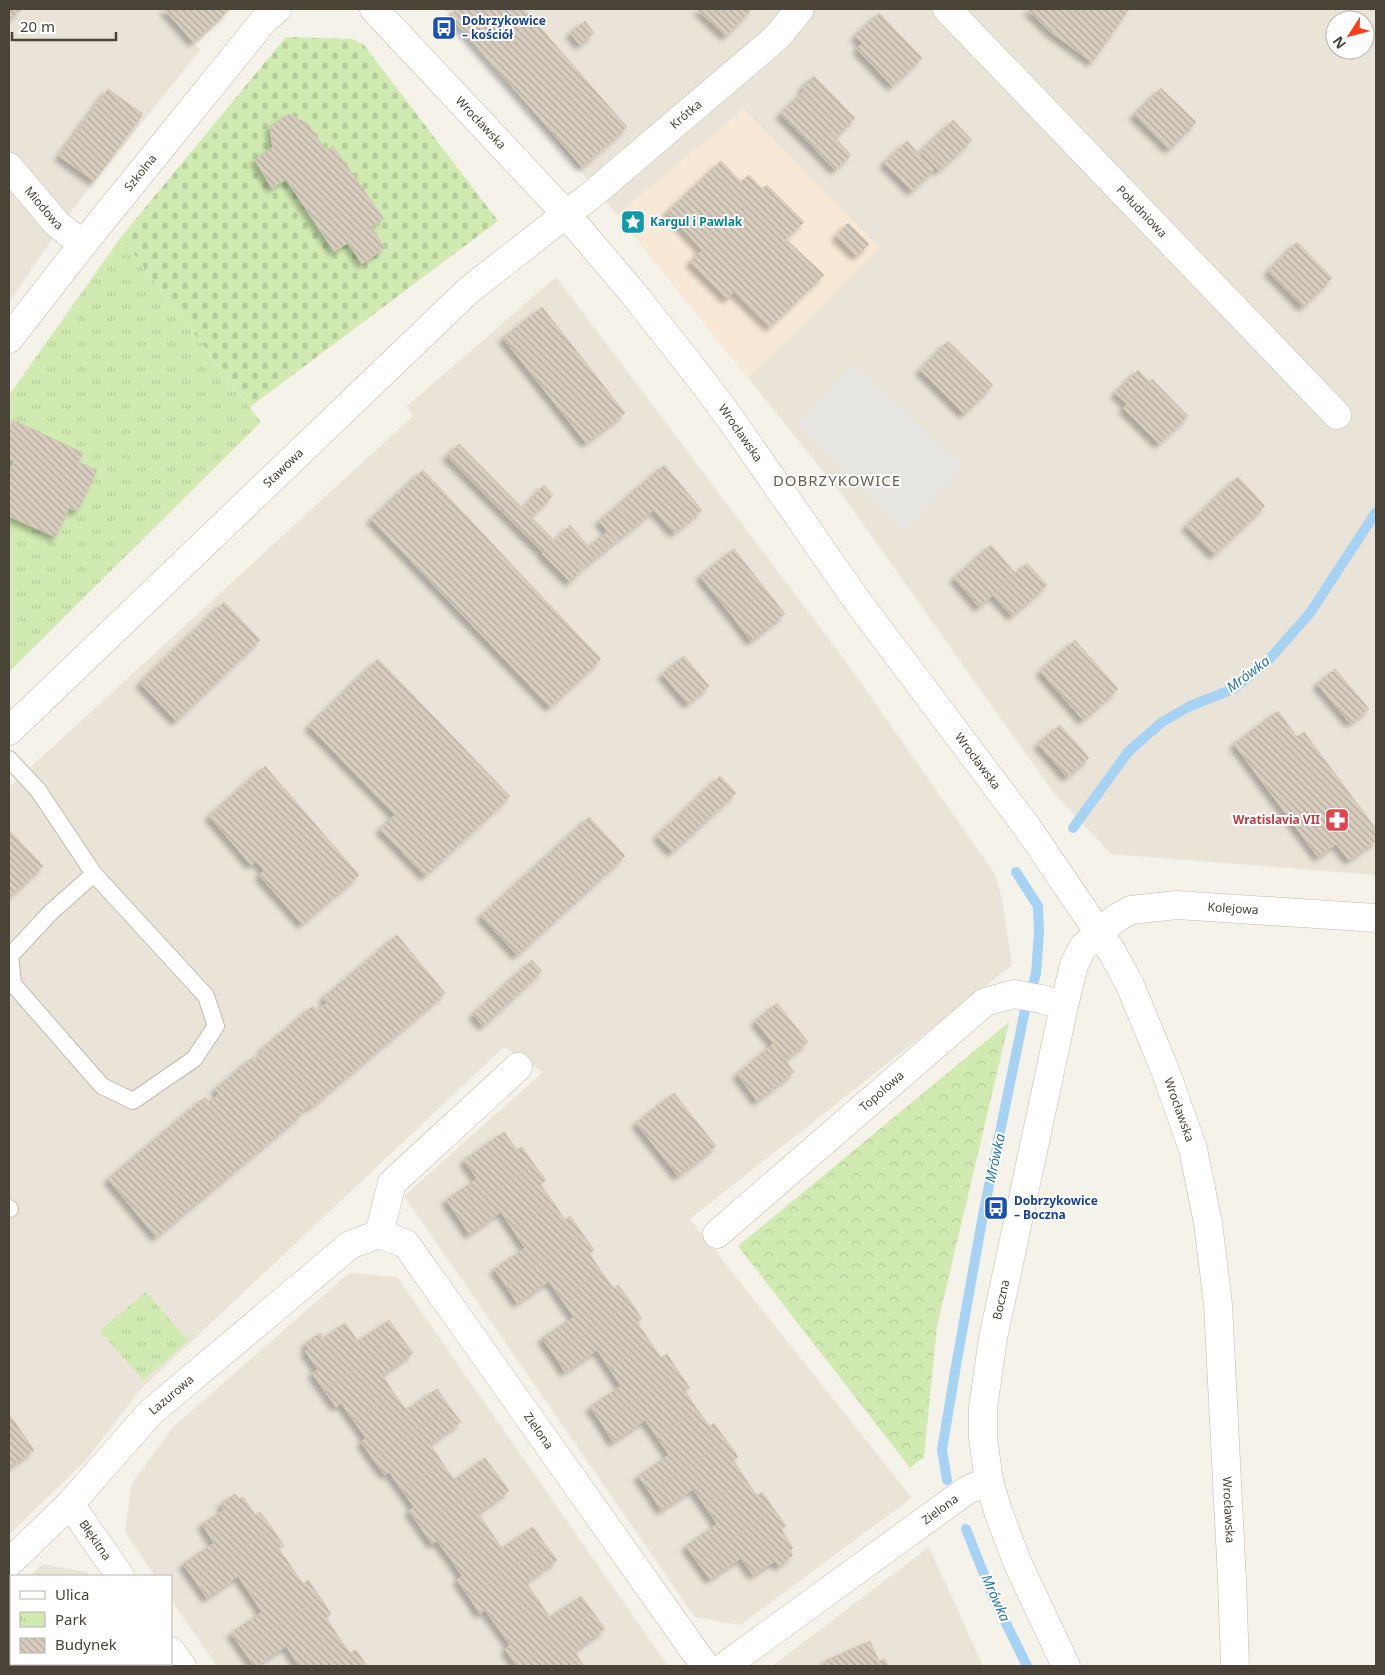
<svg xmlns="http://www.w3.org/2000/svg" width="1385" height="1675" viewBox="0 0 1385 1675" font-family="'Noto Sans',sans-serif">
	<defs>
		<pattern id="forest-crowns" width="20" height="18" patternUnits="userSpaceOnUse" patternTransform="scale(1.25)"><rect width="20" height="18" fill="#d1eab2"/><path d="M2 6a3 3 0 1 1 6 0M12 15a3 3 0 1 1 6 0" fill="none" stroke="#b5ca9a"/></pattern>
		<pattern id="cemetery-stones" width="16" height="16" patternUnits="userSpaceOnUse" patternTransform="scale(1.25)"><rect width="16" height="16" fill="#d1eab2"/><path d="M2 7V4a2 2 0 0 1 4 0v3zM10 15v-3a2 2 0 0 1 4 0v3z" fill="#b5ca9a"/></pattern>
		<pattern id="park-tufts" width="24" height="20" patternUnits="userSpaceOnUse" patternTransform="scale(1.25)"><rect width="24" height="20" fill="#d1eab2"/><path d="M3 7l-1-3M5 7V3M7 7l1-3M15 17l-1-3M17 17v-4M19 17l1-3" fill="none" stroke="#b5ca9a"/></pattern>
		<pattern id="building-back-hatch" width="6" height="6" patternUnits="userSpaceOnUse" patternTransform="scale(1.25)"><rect width="6" height="6" fill="#d8cebf"/><path d="M-1 5l2 2M0 0l6 6M5-1l2 2" fill="none" stroke="#b1a99c"/></pattern>
		<filter id="shadow"><feDropShadow dx="-4.5" dy="4.5" stdDeviation="2.5" flood-color="#0004"/></filter>
	</defs>
	<rect width="100%" height="100%" fill="#f5f2ea"/>
	<!-- residential -->
	<path fill="#eae4d8" fill-rule="evenodd" d="M9 9H231L195 45 201 49 76 205 9 302Z
		M445 9H1376V875L1111 854 1053 792 846 500 617 215ZM1335 20H1365V50H1335Z
		M556 277 847 663 995 874 1002 898 1012 965 690 1219 912 1498 740 1625 695 1617 404 1196 543 1072 504 1047 139 1391 87 1459 9 1535V787L413 416 406 407Z
		M349 1273 397 1277 668 1666H217L171 1600V1576H155L125 1532 131 1485 173 1427Z
		M929 1547 983 1666H772Z
		M43 1564 87 1572 90 1576H30Z
		M11 1595V1664H150L152 1666H9V1597Z"/>
	<!-- commercial -->
	<path fill="#f7e9d6" d="M744 109 880 248 748 378 617 215Z"/>
	<!-- forest -->
	<path fill="url(#forest-crowns)" d="M1009 1022 937 1327 924 1457 910 1468 738 1246Z"/>
	<!-- cemetery -->
	<path fill="url(#cemetery-stones)" d="M286 37 352 39 364 45 498 221 250 407 121 237Z"/>
	<!-- park -->
	<path fill="url(#park-tufts)" d="M121 237 261 422 9 672V395Z
		M146 1292 188 1341 143 1380 100 1331Z"/>
	<!-- parking -->
	<path fill="#e7e5e2" d="M852 364 963 466 904 531 799 424Z"/>
	<g fill="none" stroke-linecap="round" stroke-linejoin="round">
		<!-- stream -->
		<path stroke="#a6d3f3" stroke-width="10" d="M1073 828 1128 752 1162 722 1190 706 1233 689 1265 664 1310 613 1376 512
			M947 1480 942 1450 956 1366 983 1215 1025 1010 1036 974 1039 932 1038 906 1016 872
			M966 1529 993 1597 1027 1666"/>
	</g>
	<!-- building -->
	<path fill="url(#building-back-hatch)" stroke="#d3c6b2" filter="url(#shadow)" d="M9 9H22L9 20Z
		M164 9H226L228 11 193 42Z
		M457 9H524L627 127 582 167 450 16Z
		M697 9H752L726 36Z
		M1027 9H1070L1052 33Z
		M1070 9H1129L1092 62 1052 33Z
		M879 13 922 58 892 86 857 49 862 43 855 36Z
		M585 21 594 33 580 45 570 33Z
		M814 76 855 118 835 138 831 133 815 149 780 114 805 90 802 88Z
		M1161 88 1196 122 1169 149 1134 115Z
		M108 89 143 114 94 181 59 156Z
		M289 114 308 124 326 151 333 146 384 219 371 227 385 248 362 264 348 243 334 251 286 179 272 188 255 160 273 147 270 127Z
		M953 120 972 140 939 171 920 152Z
		M831 133 851 155 835 170 815 149Z
		M907 141 934 170 912 191 884 163Z
		M721 161 741 182 749 175 762 189 767 185 804 222 786 239 824 275 770 327 734 292 727 299 690 262 702 250 667 212Z
		M848 223 869 244 857 256 836 236Z
		M1297 242 1332 278 1303 307 1268 271Z
		M542 307 625 413 586 443 503 338Z
		M948 341 993 385 964 414 920 370Z
		M1138 370 1149 382 1127 404 1115 393Z
		M1152 379 1188 416 1159 444 1123 408Z
		M13 420 83 453 78 462 97 470 78 511 69 508 56 537 9 516V472L14 461 9 459V430Z
		M459 444 555 541 543 553 447 456Z
		M664 465 682 486 635 526 618 505Z
		M423 470 561 617 510 665 371 519Z
		M1238 477 1265 506 1214 555 1186 526Z
		M544 485 553 495 531 517 523 508Z
		M682 486 702 510 674 533 654 510Z
		M618 505 635 526 616 541 599 521Z
		M570 525 589 547 608 531 616 541 583 568 555 541Z
		M555 541 583 568 570 582 542 554Z
		M991 545 1016 574 979 607 954 578Z
		M734 549 766 590 732 616 700 576Z
		M1027 563 1047 585 1012 616 992 594Z
		M766 590 785 614 751 641 732 616Z
		M224 602 260 640 218 680 182 642Z
		M561 617 601 659 550 707 510 665Z
		M1075 640 1118 689 1083 720 1040 671Z
		M182 642 218 680 176 721 140 683Z
		M684 656 709 686 688 704 662 674Z
		M378 659 510 796 425 876 380 829 395 815 309 726Z
		M1335 669 1369 709 1350 723 1317 684Z
		M1278 711 1297 737 1304 732 1376 829V841L1349 860 1336 844 1318 857 1234 744Z
		M1060 725 1089 758 1067 777 1038 744Z
		M265 766 359 875 302 924 259 875 264 870 256 861 251 865 209 816Z
		M720 776 736 793 672 852 657 836Z
		M589 817 625 856 517 955 481 916Z
		M9 830 43 866 9 898Z
		M397 935 445 993 311 1107 310 1105 300 1113 302 1114 156 1237 108 1179 205 1097 209 1102 219 1094 215 1089 253 1057 255 1059 264 1051 262 1049 313 1006 317 1011 327 1003 323 998Z
		M532 960 542 971 483 1026 473 1014Z
		M777 1003 808 1042 786 1059 755 1021Z
		M773 1044 794 1072 757 1101 737 1074Z
		M674 1093 716 1146 678 1176 636 1123Z
		M504 1132 517 1150 522 1147 534 1164 458 1217 446 1200 477 1179 464 1160Z
		M534 1164 546 1180 540 1184 553 1202 513 1230 501 1212 469 1234 458 1217Z
		M553 1202 565 1220 570 1216 582 1233 506 1286 494 1269 525 1248 513 1230Z
		M582 1233 594 1250 589 1253 601 1271 561 1299 549 1281 517 1303 506 1286Z
		M601 1271 614 1289 618 1285 631 1302 554 1355 542 1338 574 1317 561 1299Z
		M631 1302 642 1319 637 1322 649 1340 609 1368 597 1350 565 1372 554 1355Z
		M389 1320 401 1337 324 1390 312 1373 318 1370 305 1351 309 1349 305 1344 320 1333 324 1338 345 1323 358 1341Z
		M401 1337 413 1353 382 1375 394 1393 354 1421 341 1403 336 1407 324 1390Z
		M649 1340 661 1358 667 1354 678 1371 602 1424 590 1407 621 1386 609 1368Z
		M678 1371 690 1388 685 1391 697 1409 657 1437 645 1420 613 1442 602 1424Z
		M437 1389 449 1406 373 1459 361 1442 366 1438 354 1421 394 1393 406 1410Z
		M449 1406 461 1422 430 1444 442 1462 402 1490 389 1472 385 1475 373 1459Z
		M697 1409 710 1427 714 1423 726 1440 650 1493 638 1476 669 1455 657 1437Z
		M9 1414 34 1450 9 1468Z
		M726 1440 738 1457 733 1460 745 1478 705 1506 693 1489 661 1510 650 1493Z
		M485 1458 497 1474 421 1528 409 1511 414 1507 402 1490 442 1462 454 1480Z
		M497 1474 509 1491 478 1513 490 1531 450 1558 437 1541 432 1544 421 1528Z
		M745 1478 757 1496 762 1492 774 1509 698 1563 686 1546 717 1524 705 1506Z
		M235 1494 239 1499 243 1497 255 1515 260 1512 272 1528 195 1581 183 1564 214 1543 202 1524 224 1510 221 1504Z
		M774 1509 786 1526 781 1529 793 1548 790 1551 793 1555 779 1566 775 1561 753 1575 741 1558 710 1579 698 1563Z
		M533 1527 545 1544 469 1597 457 1580 462 1576 450 1558 490 1531 502 1548Z
		M272 1528 284 1546 278 1548 291 1566 250 1594 238 1576 207 1598 195 1581Z
		M545 1544 557 1560 526 1582 538 1600 498 1628 485 1610 480 1614 469 1597Z
		M291 1566 303 1584 308 1580 320 1597 243 1650 231 1633 262 1612 250 1594Z
		M581 1596 593 1612 517 1666 505 1649 510 1645 498 1628 538 1600 550 1617Z
		M320 1597 331 1614 326 1618 338 1636 298 1664 286 1646 256 1666H254L243 1650Z
		M593 1612 605 1629 574 1651 584 1666H517Z
		M338 1636 350 1653 356 1650 367 1666H300L298 1664Z
		M870 1641 879 1661 885 1659 888 1666H827L825 1661Z
		M22 1664H64L66 1666H19Z
		M72 1664H108L105 1666H69Z"/>
	<g fill="none" stroke-linecap="round" stroke-linejoin="round">
		<defs>
			<path id="service" d="M9 759 38 790 94 874 206 996 216 1026 194 1059 133 1101 102 1086 13 984 10 956 51 912 94 874
				M9 1208 10 1209"/>
			<g id="minor">
				<path id="s1" d="M947 9 1337 415"/>
				<path id="s2" d="M9 167 57 224 83 244"/>
				<path id="s3" d="M566 214 589 197 777 37 800 9"/>
				<path id="s4" d="M9 339 83 244 265 19 277 9"/>
				<path d="M379 1234 392 1183 518 1067"/>
				<path id="s5" d="M717 1234 985 1002 1014 994 1041 999 1064 1006"/>
				<path id="s6" d="M70 1504 120 1576"/>
				<path id="s7" d="M9 1563 70 1504 150 1413 350 1245 379 1234 406 1244 705 1666"/>
				<path d="M171 1651 182 1666"/>
				<path id="s8" d="M725 1666 967 1490 989 1481"/>
				<path id="s9" d="M1066 1666 1017 1562 998 1511 989 1481 983 1438V1408L993 1338 1064 1006 1074 965 1083 947 1099 933"/>
			</g>
			<g id="tertiary">
				<path id="s10" d="M374 9 566 214 633 293 700 378 727 414 858 602 1027 827 1112 952 1130 985 1165 1070 1193 1149 1208 1223 1218 1304 1232 1580 1235 1666"/>
				<path id="s11" d="M9 731 469 290 566 214"/>
				<path id="s12" d="M1099 933 1115 919 1131 910 1177 905 1376 918"/>
			</g>
		</defs>
		<!-- service casing -->
		<use href="#service" stroke="#c2baac" stroke-width="18"/>
		<!-- minor casing -->
		<use href="#minor" stroke="#c2baac" stroke-width="29"/>
		<!-- tertiary casing -->
		<use href="#tertiary" stroke="#c2baac" stroke-width="29"/>
		<!-- service -->
		<use href="#service" stroke="#fff" stroke-width="16"/>
		<!-- minor -->
		<use href="#minor" stroke="#fff" stroke-width="28"/>
		<!-- tertiary -->
		<use href="#tertiary" stroke="#fff" stroke-width="28"/>
	</g>
	<!-- icons -->
	<defs>
		<symbol id="bus-square" viewBox="-11 -11 22 22"><rect x="-9" y="-9" width="18" height="18" rx="4" fill="#1a4fb4" stroke="#fff"/><path d="M-5-6H5V4H4V6H2V4H-2V6H-4V4H-5ZM-3.5-4V0h7V-4ZM-3.5 1.2v1.5H-2V1.2ZM2 1.2v1.5H3.5V1.2Z" fill="#fff"/></symbol>
		<symbol id="sight-square" viewBox="-11 -11 22 22"><rect x="-9" y="-9" width="18" height="18" rx="4" fill="#0f9aa8" stroke="#fff"/><path d="M0-6L1.8-2.2L6-1.7L2.9 1.2L3.7 5.4L0 3.3L-3.7 5.4L-2.9 1.2L-6-1.7L-1.8-2.2Z" fill="#fff"/></symbol>
		<symbol id="pharmacy-square" viewBox="-11 -11 22 22"><rect x="-9" y="-9" width="18" height="18" rx="4" fill="#e0444e" stroke="#fff"/><path d="M-2-6h4v4h4v4h-4v4h-4v-4h-4v-4h4Z" fill="#fff"/></symbol>
	</defs>
	<g fill-rule="evenodd">
		<use href="#bus-square" x="430" y="14" width="28" height="28"/>
		<use href="#sight-square" x="619" y="208" width="28" height="28"/>
		<use href="#pharmacy-square" x="1323" y="806" width="28" height="28"/>
		<use href="#bus-square" x="982" y="1194" width="28" height="28"/>
	</g>
	<g text-anchor="middle" stroke-width="4" stroke-linejoin="round" paint-order="stroke">
		<!-- transit labels -->
		<g font-size="12" font-weight="bold" fill="#164399" stroke="#fff" text-anchor="start">
			<text x="462" y="25">Dobrzykowice<tspan x="462" dy="14">– kościół</tspan></text>
			<text x="1014" y="1205">Dobrzykowice<tspan x="1014" dy="14">– Boczna</tspan></text>
		</g>
		<!-- street labels -->
		<g font-size="12" fill="#4a4338" stroke="#fff">
			<text dy="4" stroke="none"><textPath href="#s3" startOffset="156">Krótka</textPath></text>
			<text dy="4" stroke="none"><textPath href="#s10" startOffset="156">Wrocławska</textPath></text>
			<text dy="4" stroke="none"><textPath href="#s4" startOffset="212">Szkolna</textPath></text>
			<text dy="4" stroke="none"><textPath href="#s2" startOffset="54">Miodowa</textPath></text>
			<text dy="4" stroke="none"><textPath href="#s1" startOffset="281">Południowa</textPath></text>
			<text dy="4" stroke="none"><textPath href="#s10" startOffset="561">Wrocławska</textPath></text>
			<text dy="4" stroke="none"><textPath href="#s11" startOffset="380">Stawowa</textPath></text>
			<text dy="4" stroke="none"><textPath href="#s10" startOffset="966">Wrocławska</textPath></text>
			<text dy="4" stroke="none"><textPath href="#s12" startOffset="142">Kolejowa</textPath></text>
			<text dy="4" stroke="none"><textPath href="#s5" startOffset="218">Topolowa</textPath></text>
			<text dy="4" stroke="none"><textPath href="#s10" startOffset="1371">Wrocławska</textPath></text>
			<text dy="4" stroke="none"><textPath href="#s9" startOffset="384">Boczna</textPath></text>
			<text dy="4" stroke="none"><textPath href="#s7" startOffset="234">Lazurowa</textPath></text>
			<text dy="4" stroke="none"><textPath href="#s7" startOffset="756">Zielona</textPath></text>
			<text dy="4" stroke="none"><textPath href="#s8" startOffset="266">Zielona</textPath></text>
			<text dy="4" stroke="none"><textPath href="#s10" startOffset="1776">Wrocławska</textPath></text>
			<text dy="4" stroke="none"><textPath href="#s6" startOffset="44">Błękitna</textPath></text>
		</g>
		<!-- culture labels -->
		<g font-size="12" font-weight="bold" fill="#0d838f" stroke="#fff" text-anchor="start">
			<text x="650" y="226">Kargul i Pawlak</text>
		</g>
		<!-- health labels -->
		<g font-size="12" font-weight="bold" fill="#be3a42" stroke="#fff" text-anchor="end">
			<text x="1320" y="824">Wratislavia VII</text>
		</g>
		<!-- water labels -->
		<g font-size="14" font-style="italic" fill="#2b79b2" stroke="#fff">
			<text transform="translate(1248 674) rotate(-37)" y="5">Mrówka</text>
			<text transform="translate(995 1158) rotate(-78)" y="5">Mrówka</text>
			<text transform="translate(996 1598) rotate(66)" y="5">Mrówka</text>
		</g>
		<!-- quarter labels -->
		<g font-size="15" letter-spacing="1" fill="#6d614f" stroke="#fff">
			<text x="837" y="486">DOBRZYKOWICE</text>
		</g>
	</g>
	<!-- border -->
	<rect width="1385" height="1675" fill="none" stroke="#4a4338" stroke-width="20"/>
	<!-- legend -->
	<rect x="10" y="1575" width="162" height="90" fill="#ffffff" stroke="#b7b4af"/>
	<rect x="20" y="1591" width="25" height="8" fill="#ffffff" stroke="#b7b4af"/>
	<text x="55" y="1600" font-size="15" fill="#4a4338">Ulica</text>
	<rect x="20" y="1612" width="25" height="15" fill="url(#park-tufts)" stroke="#b7b4af"/>
	<text x="55" y="1625" font-size="15" fill="#4a4338">Park</text>
	<rect x="20" y="1638" width="25" height="15" fill="url(#building-back-hatch)" stroke="#b7b4af"/>
	<text x="55" y="1650" font-size="15" fill="#4a4338">Budynek</text>
	<!-- north arrow -->
	<g transform="translate(1350 35) rotate(234)"><circle r="24" fill="#ffffff" stroke="#b7b4af"/>
	<path d="M0-4L9 19L0 12L-9 19Z" fill="#ff3b18"/>
	<text y="-8" font-size="14" font-weight="bold" text-anchor="middle" fill="#4a4338">N</text>
	</g>
	<!-- scale -->
	<path d="M12 32v8h104v-8" fill="none" stroke="#4a4338" stroke-width="2.5"/>
	<text x="20" y="32" font-size="15" fill="#4a4338" stroke="#ffffff" stroke-width="4" paint-order="stroke">20 m</text>
</svg>
